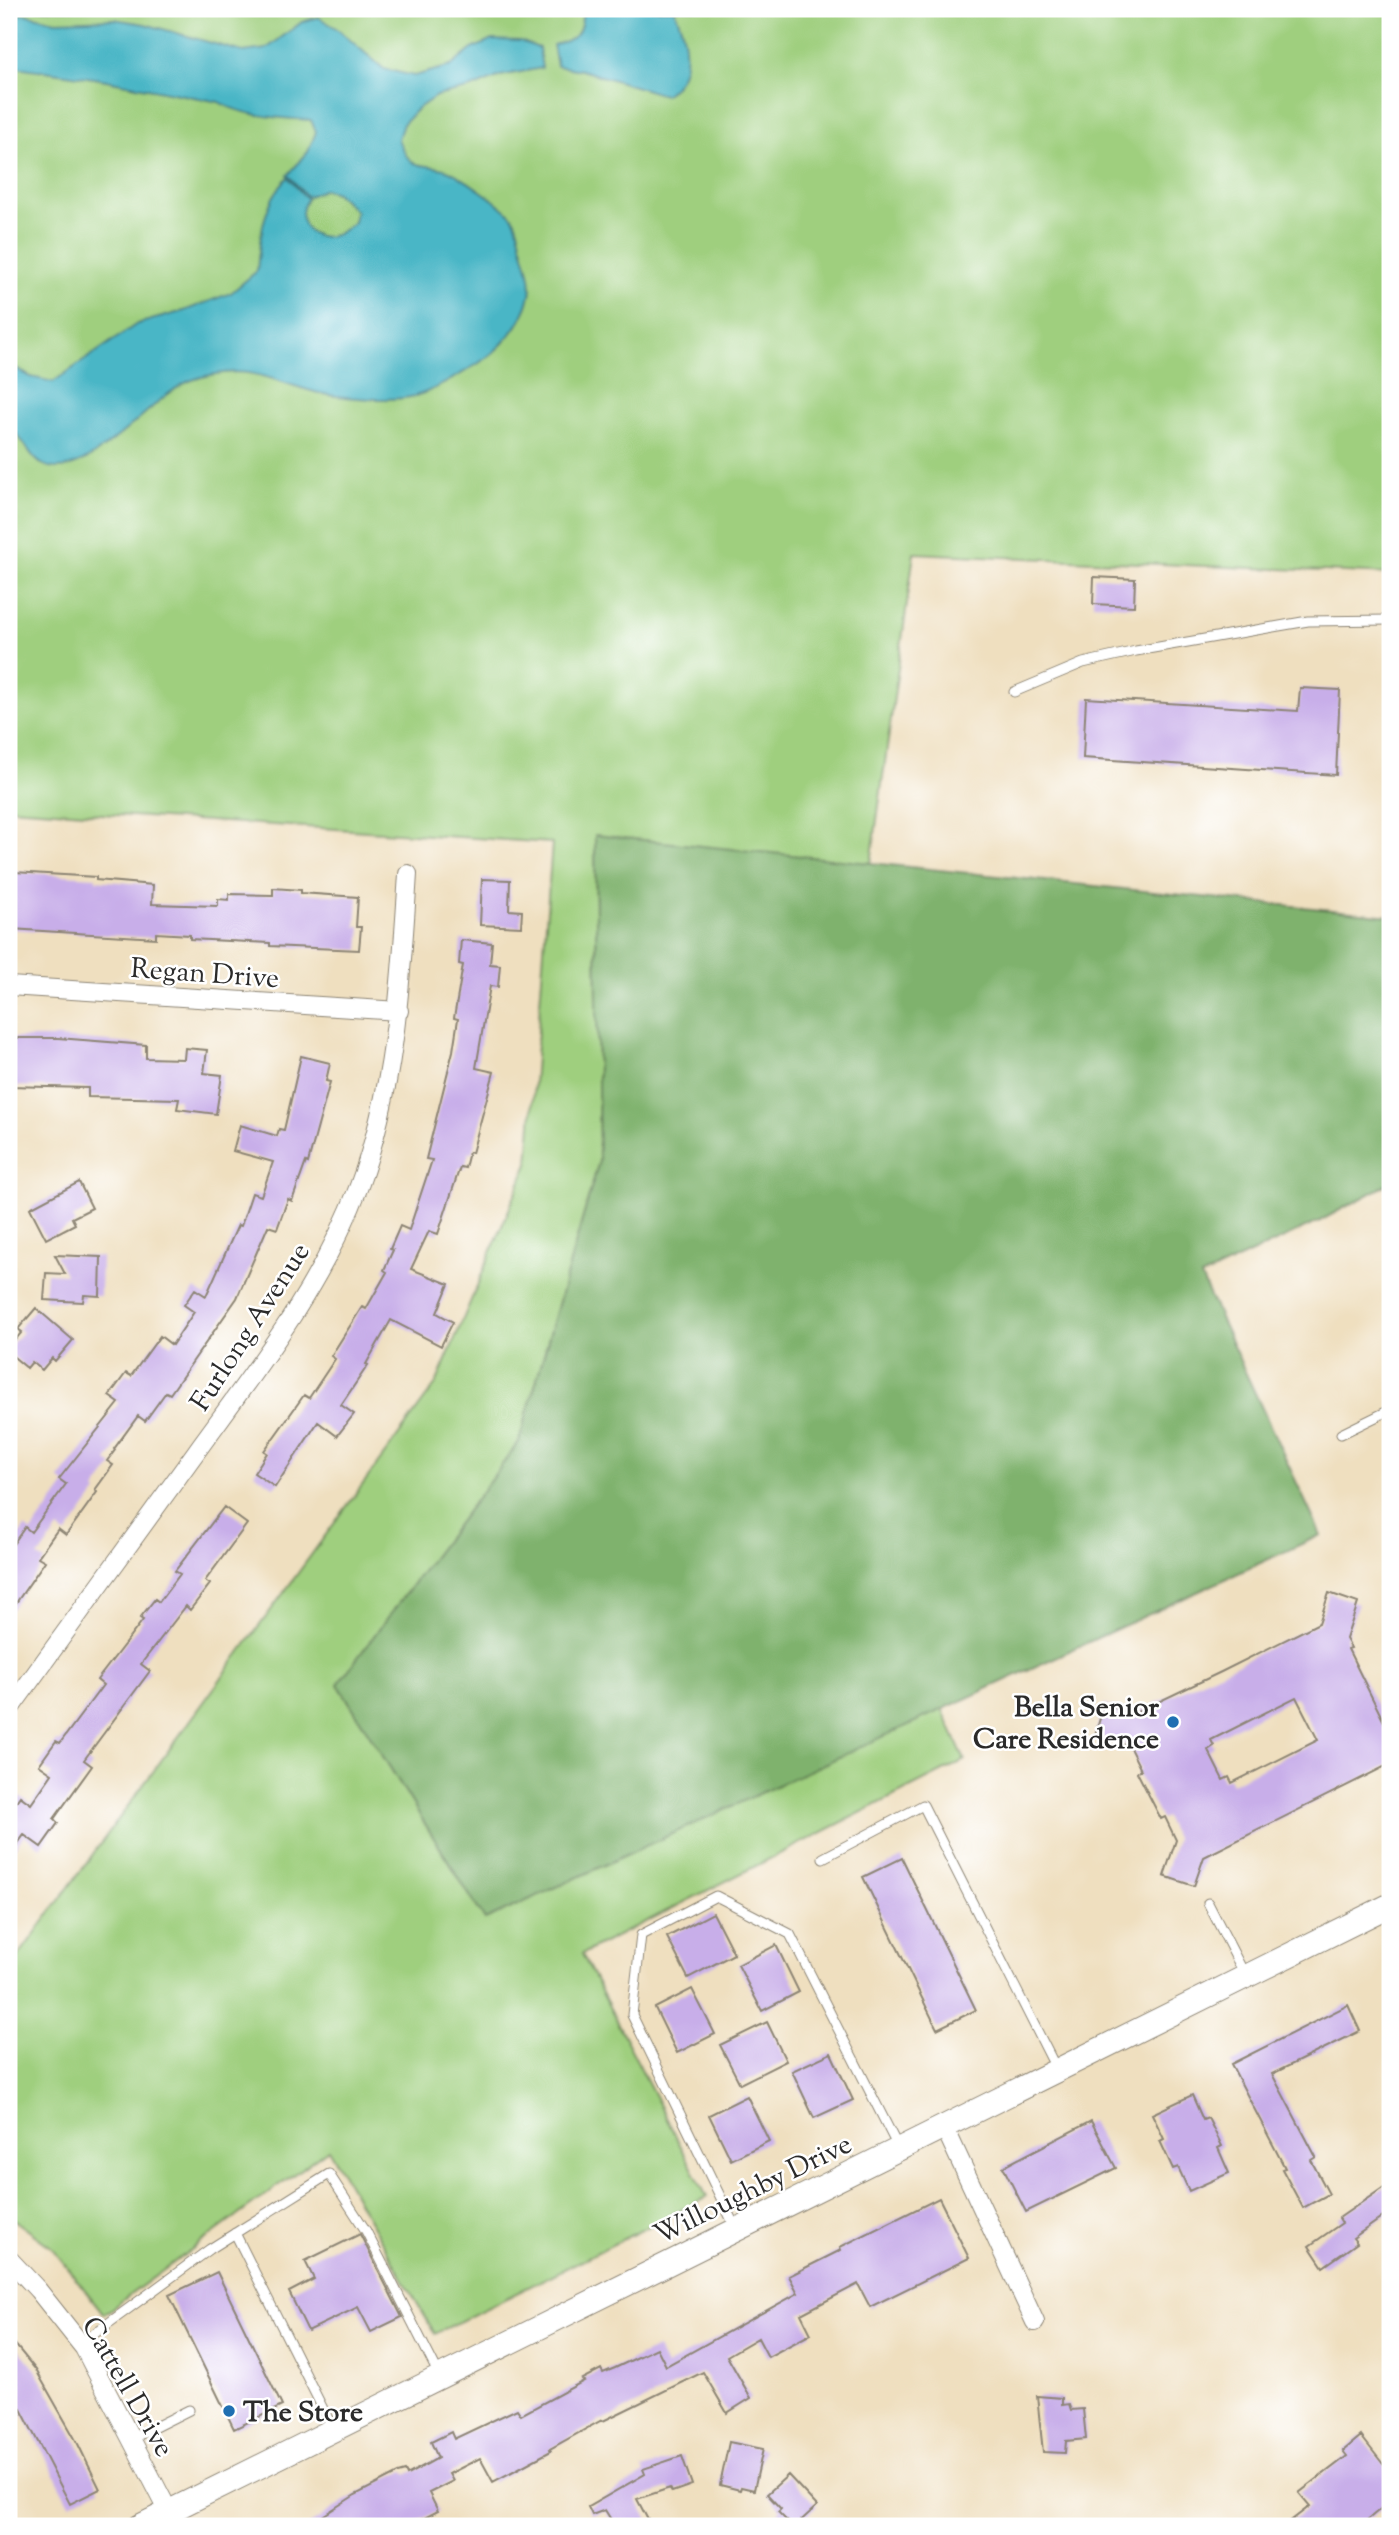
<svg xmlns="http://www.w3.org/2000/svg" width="1399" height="2535" viewBox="0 0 1399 2535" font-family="'Sorts Mill Goudy',serif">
	<rect width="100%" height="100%" fill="#fff"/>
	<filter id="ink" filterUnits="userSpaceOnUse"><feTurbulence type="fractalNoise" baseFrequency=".0143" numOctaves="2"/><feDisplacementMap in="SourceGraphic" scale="14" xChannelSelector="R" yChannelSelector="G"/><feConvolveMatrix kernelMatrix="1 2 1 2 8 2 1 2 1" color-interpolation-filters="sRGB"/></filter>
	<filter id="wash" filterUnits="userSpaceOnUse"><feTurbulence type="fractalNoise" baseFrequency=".00686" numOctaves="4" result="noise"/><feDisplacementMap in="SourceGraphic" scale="28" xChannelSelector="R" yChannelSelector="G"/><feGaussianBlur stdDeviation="1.57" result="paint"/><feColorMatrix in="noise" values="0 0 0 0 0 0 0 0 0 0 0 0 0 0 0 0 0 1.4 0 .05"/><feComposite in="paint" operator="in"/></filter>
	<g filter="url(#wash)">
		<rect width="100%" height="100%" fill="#efdfbf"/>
		<!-- green -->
		<path fill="#9fcf7e" stroke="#657d54" stroke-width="2" d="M9 9H1390V574L914 553 871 863 595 846 599 1161 519 1442 338 1684 485 1920 942 1709 965 1760 582 1954 707 2197 435 2334 328 2149 104 2314 51 2247 9 2216V1969L436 1384 528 1164 552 843 9 808Z"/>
		<!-- forest -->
		<path fill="#7fb26d" stroke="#556e4c" stroke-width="2" d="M595 835 1390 916V1183L1318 1222 1201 1277 1321 1535 485 1920 338 1684 519 1442 599 1161Z"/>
		<!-- water -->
		<path fill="#4ab6c6" stroke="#3a7078" stroke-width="2" d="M583 9H674C687 37 695 76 664 95L581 70 557 66 553 45C578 37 581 36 583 9Z
			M25 14 56 21 114 19 145 24 243 52 266 49 302 22 318 17 336 28 384 69 414 76 451 66 472 49 492 40 520 41 539 48 542 68 500 76 472 88 436 96 417 109 403 124 398 139C412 174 419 161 447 170 458 174 509 209 514 219 519 228 520 240 523 250 527 265 533 280 530 296 523 325 500 350 476 365 457 376 436 390 415 396 393 402 337 398 315 392 266 379 246 362 192 380 153 393 85 489 42 464 35 461 29 451 25 445 20 438 13 430 10 423 5 411 9 379 9 365L31 377 53 382 137 324 184 311 231 293 257 271C260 237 263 202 288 177L307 199C293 220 310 243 335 235 342 232 348 227 354 222L356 211 336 193 324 189 307 197 288 175 308 152 316 132 311 120C284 119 241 116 219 102L101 79 9 66V16Z"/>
		<g id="blocks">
			<!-- building -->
			<path fill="#c8aee9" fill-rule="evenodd" d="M1094 577 1135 579 1134 606 1093 604Z
				M1300 688 1340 690 1336 775 1083 758 1086 698 1298 711Z
				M14 872 96 877V880L153 885 152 904 218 906V899L229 900V894L273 895V888L301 890V893L358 897 356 927H361L359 950 270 946V943L190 939V935L156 933V938L11 929Z
				M482 879 510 880 509 910 522 911 521 927 480 925Z
				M461 940 492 943 490 964 500 965 498 987 490 986 476 1068 494 1072 472 1153 469 1152 465 1168 460 1167 438 1234 429 1231 411 1269 449 1284 437 1313 453 1322 441 1346 391 1320 366 1364 368 1365 341 1405 354 1414 337 1436 318 1422 275 1487 254 1473 267 1453 264 1451 304 1395 309 1398 335 1359 331 1356 362 1307 366 1309 387 1272 384 1270 393 1250 390 1249 400 1226 409 1230 432 1160 426 1159 453 1051 458 1019 454 1018 463 965 459 964Z
				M9 1038H58L146 1045V1058L184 1059 185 1048 207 1050 204 1073 222 1075 216 1114 177 1109 179 1099 88 1097V1088L9 1086Z
				M301 1056 330 1063 326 1081 330 1082 308 1163 306 1162 292 1201 288 1199 277 1229 268 1226 237 1298 170 1394 166 1392 145 1421 138 1416 114 1449 115 1450 107 1461 113 1465 95 1490 97 1492 66 1535 58 1529 38 1557 45 1561 9 1613V1550L25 1527 31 1532 66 1484 59 1479 119 1403 109 1396 126 1373 131 1376 160 1336 172 1345 194 1312 184 1305 195 1289 206 1296 238 1225 241 1226 252 1193 261 1196 273 1162 233 1151 240 1125 277 1136 279 1129 284 1130Z
				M79 1182 92 1208 72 1218 75 1224 46 1239 30 1208Z
				M55 1255 101 1257 100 1296 84 1295 83 1302 44 1300 46 1273 65 1274Z
				M36 1308 73 1340 55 1361 52 1358 42 1370 32 1362 27 1368 9 1353V1347L22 1332 18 1329Z
				M224 1507 247 1524 205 1581 210 1584 190 1610 186 1606 141 1664 150 1671 84 1760 92 1766 54 1819 58 1823 41 1847 24 1835 9 1856V1812L20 1796 31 1804 52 1774 39 1765 56 1741 60 1743 103 1685 97 1680 143 1620 140 1618 155 1599 159 1602 180 1574 175 1571Z
				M1329 1593 1358 1603 1346 1639 1351 1648 1348 1649 1386 1726 1390 1723V1764L1204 1857 1194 1886 1164 1876 1176 1840 1165 1817 1161 1819 1137 1772 1141 1770 1129 1746 1095 1735 1104 1705 1133 1714 1221 1672 1319 1623ZM1296 1697 1318 1740 1232 1783 1229 1777 1223 1780 1208 1750 1214 1746 1211 1740Z
				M902 1858 976 2010 937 2029 863 1877Z
				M713 1913 734 1954 688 1978 667 1937Z
				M776 1945 799 1992 762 2011 738 1965Z
				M692 1989 715 2034 677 2053 655 2008Z
				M1348 2005 1360 2031 1272 2074 1316 2157 1311 2160 1329 2194 1303 2208 1282 2169 1285 2168 1231 2064Z
				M767 2022 786 2061 740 2084 720 2045Z
				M831 2053 853 2100 814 2118 792 2071Z
				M1192 2095 1203 2120 1208 2118 1222 2146 1218 2148 1229 2173 1189 2191 1178 2167 1173 2169 1160 2141 1164 2139 1152 2114Z
				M747 2096 769 2141 731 2160 709 2115Z
				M1091 2121 1116 2168 1026 2212 1003 2167Z
				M1390 2183V2212L1353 2238 1357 2243 1323 2267 1309 2246 1342 2223 1339 2218Z
				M939 2198 969 2258 870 2307 858 2284 801 2314 811 2334 768 2357 758 2338 727 2356 751 2398 727 2413 703 2372 603 2421 602 2420 550 2449 551 2451 493 2482 480 2458 449 2474 453 2481 429 2493 438 2511 409 2526H307L355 2495 398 2473 405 2471 407 2475 438 2458 431 2442 451 2432 454 2439 517 2409 521 2415 584 2381 582 2379 601 2369 603 2373 615 2368 657 2348 666 2366 798 2293 789 2276 841 2250 840 2247Z
				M360 2234 402 2317 371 2332 358 2307 308 2331 289 2292 314 2279 305 2261Z
				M217 2272 282 2406 234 2429 169 2295Z
				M9 2337 36 2370 78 2444 100 2489 70 2504 9 2386Z
				M1037 2396 1062 2398V2405L1069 2404 1071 2410 1083 2409 1086 2439 1066 2441 1065 2453 1043 2452Z
				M1361 2436 1390 2473V2501L1360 2526H1284L1310 2506 1299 2493 1347 2456 1343 2451Z
				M729 2442 763 2449 754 2490 741 2487 740 2490 720 2485Z
				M682 2456 692 2485 672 2492 670 2488 637 2499 648 2520 638 2526H615L605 2510 592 2515 588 2507 645 2474 643 2469Z
				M788 2475 817 2506 795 2526H792L778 2512 781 2509 767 2494Z"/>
		</g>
	</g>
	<g filter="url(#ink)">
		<use href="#blocks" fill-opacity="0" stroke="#8d8575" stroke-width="2"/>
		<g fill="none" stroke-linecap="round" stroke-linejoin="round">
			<defs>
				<path id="service" d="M1014 692 1083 663 1136 651 1308 621 1390 620
					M1341 1434 1390 1410
					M823 1858 923 1805 1056 2068
					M1208 1903 1245 1975
					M736 2229 632 2015 641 1935 716 1896 790 1934 898 2147
					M235 2233 333 2429
					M80 2344 210 2249 329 2174 366 2231 440 2377
					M131 2439 189 2410"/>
				<path id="minor" d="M9 986 399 1011
					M9 1710C71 1624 134 1538 196 1452 257 1368 322 1285 359 1186 396 1086 401 980 408 874
					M944 2126 1035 2322
					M9 2259 38 2290 84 2348 169 2512"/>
				<path id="tertiary" d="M140 2526 1390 1905"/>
			</defs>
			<!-- service casing -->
			<use href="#service" stroke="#8d8575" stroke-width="11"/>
			<!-- minor casing -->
			<use href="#minor" stroke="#8d8575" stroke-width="20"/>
			<!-- tertiary casing -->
			<use href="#tertiary" stroke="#8d8575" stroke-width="25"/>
			<!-- service -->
			<use href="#service" stroke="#fff" stroke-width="9"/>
			<!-- minor -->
			<use href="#minor" stroke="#fff" stroke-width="18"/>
			<!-- tertiary -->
			<use href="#tertiary" stroke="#fff" stroke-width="23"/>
		</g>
	</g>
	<!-- markers -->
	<g fill="#1f6fb2" stroke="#fff" stroke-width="2.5">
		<circle cx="1173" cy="1722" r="7"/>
		<circle cx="229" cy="2411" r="7"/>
	</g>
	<g text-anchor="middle" stroke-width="5" stroke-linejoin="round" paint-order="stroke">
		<!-- street labels -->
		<g font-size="28" fill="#2b2b2b" stroke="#fff">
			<text transform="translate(205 972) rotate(4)" y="10">Regan Drive</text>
			<text transform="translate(249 1326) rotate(-57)" y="10">Furlong Avenue</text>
			<text transform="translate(752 2188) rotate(-26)" y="10">Willoughby Drive</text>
			<text transform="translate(129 2386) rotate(60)" y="10">Cattell Drive</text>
		</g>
		<!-- poi labels -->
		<g font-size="28" font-weight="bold" fill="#2b2b2b" stroke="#fff" text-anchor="end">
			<text x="1159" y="1716">Bella Senior<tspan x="1159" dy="32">Care Residence</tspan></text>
			<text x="243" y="2421" text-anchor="start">The Store</text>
		</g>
	</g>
	<!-- margin -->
	<rect width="1399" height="2535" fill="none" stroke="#fff" stroke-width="35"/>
</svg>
